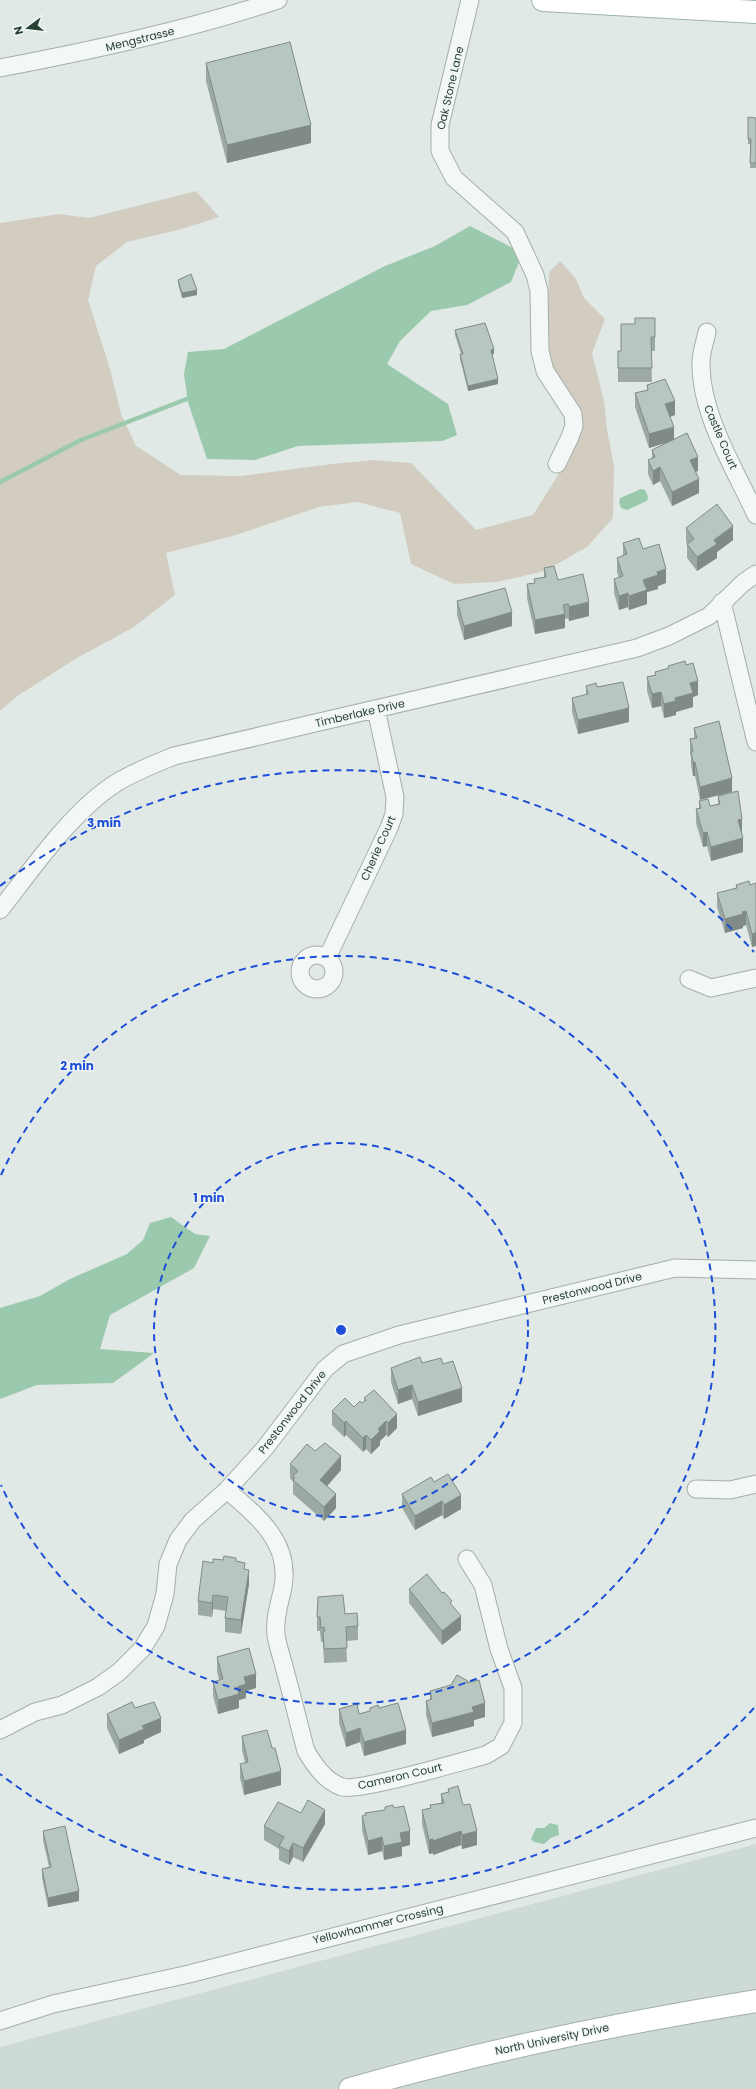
<svg xmlns="http://www.w3.org/2000/svg" width="756" height="2089" viewBox="0 0 756 2089" font-family="Poppins,sans-serif">
	<rect width="100%" height="100%" fill="#e0e9e5"/>
	<!-- built -->
	<path fill="#cedbd4" d="M756 1844V2089H0V2047Z"/>
	<!-- green -->
	<path fill="#d3cdc1" d="M196 191 219 217 182 229 127 242 96 266 88 300 110 369 121 414 136 446 181 475 241 476 332 464 374 460 411 463 476 530 533 515 572 453 577 435 559 377 547 354 549 272 560 261 576 279 584 298 605 319 592 353 604 401 607 430 614 466 613 518 587 547 545 571 497 582 454 584 411 564 400 513 358 502 319 507 236 535 166 553 175 595 134 627 75 659 16 697 0 711V223L59 214 89 218Z"/>
	<!-- water -->
	<path fill="#9bc9ae" d="M470 226 513 248 519 262 511 282 467 305 431 311 400 341 387 364 448 404 457 435 442 441 298 446 255 460 207 459 188 402 184 374 188 352 224 349 385 266 435 246Z
		M641 489 645 490 648 497 647 501 627 510 621 508 619 502 620 498Z
		M171 1217 195 1234 210 1236 194 1268 110 1315 100 1349 154 1353 113 1383 37 1385 0 1399V1308L40 1296 70 1279 127 1254 143 1240 150 1223Z
		M550 1823 558 1825 559 1835 551 1838 544 1844 534 1842 531 1839 536 1828H544Z"/>
	<g fill="none" stroke-linecap="round" stroke-linejoin="round">
		<!-- stream -->
		<path stroke="#9bc9ae" stroke-width="4.5" d="M0 482 81 440 192 397"/>
		<defs>
			<path id="street" d="M470 0 440 125V151L454 178 515 232 535 275 539 291 540 351 545 371 573 414 574 426 570 437 557 464
				M0 68C94 50 187 30 278 0
				M707 332C705 342 701 353 701 362 700 414 735 469 756 515
				M722 602 756 742
				M0 910C33 868 71 812 116 783 134 772 154 764 174 756L637 648 669 636 709 616 743 583 756 574
				M300 972a17 17 0 1 1 34 0a17 17 0 1 1-34 0Z
				M327 958 389 828 394 814 395 797 376 709
				M689 979 711 988 756 978
				M696 1489 730 1490 756 1484
				M227 1490C257 1516 291 1542 283 1587 280 1603 274 1618 276 1635 278 1648 283 1661 286 1674 293 1699 299 1725 306 1751 315 1766 325 1781 342 1787 359 1792 463 1761 486 1755L501 1746 513 1723V1688L499 1649 483 1585 467 1559
				M0 1730 35 1712 62 1705 98 1687 119 1672 142 1649 156 1626 165 1594 168 1564 178 1540 193 1520 227 1490 265 1448 325 1369 343 1354 399 1335 675 1268 756 1270
				M0 2021 53 2004 189 1974 756 1828"/>
			<path id="secondary" d="M350 2089C483 2051 619 2023 756 2001"/>
			<path id="primary" d="M543 0 756 12"/>
		</defs>
		<!-- street casing -->
		<use href="#street" stroke="#a2b0a9" stroke-width="19"/>
		<!-- secondary casing -->
		<use href="#secondary" stroke="#a2b0a9" stroke-width="24"/>
		<!-- primary casing -->
		<use href="#primary" stroke="#9fb5aa" stroke-width="24"/>
		<!-- street -->
		<use href="#street" stroke="#f3f7f5" stroke-width="17"/>
		<!-- secondary -->
		<use href="#secondary" stroke="#fff" stroke-width="22"/>
		<!-- primary -->
		<use href="#primary" stroke="#fff" stroke-width="22"/>
	</g>
	<!-- wall -->
	<path fill="#9daaa4" d="M206 63 311 143 227 163 206 81Z
		M748 117 756 118V168H750L751 144H748Z
		M178 280 197 295 182 298 178 284Z
		M655 318V351H651L652 382H618V351H621L635 324Z
		M455 330 494 354H492L498 384 468 391 460 359V354H461L455 335Z
		M647 385 675 415 670 417 674 440 698 471 695 472 699 493 672 506 660 481 653 485 648 474V460L652 458V450L670 442 649 448 635 407V393L647 390Z
		M686 528 733 540 717 552V558L697 571 687 558V544L686 542Z
		M623 543 643 549 666 583 658 586V589L647 592V604L629 610 628 607 619 610 614 593V579L619 578 617 572V558L623 556Z
		M544 568 558 580 589 616 569 621 568 618 565 619V628L535 634 527 598V584L534 583V579L544 577Z
		M457 601 512 626 464 640 457 615Z
		M686 665 698 695 693 697V707L676 712V715L664 718 661 706 652 708 647 691V677L655 675V672L668 669V666Z
		M586 686 597 687 629 722 578 734 572 712V698L586 695Z
		M719 721 700 800 695 776H693L691 765V757L690 753V739L694 738V728Z
		M718 796 742 833H741L743 852 711 861 707 846 703 847 696 823V809L699 808V801L710 806 718 804Z
		M756 883 752 947 746 925 743 926V928L725 933 717 907V893L736 888V885H750Z
		M422 1363 443 1364 462 1402 418 1416 412 1399 398 1404 391 1382V1368Z
		M364 1398 397 1428 388 1437 386 1435 380 1441V1445L371 1454 366 1449 363 1452 346 1435 344 1437 332 1425V1411L354 1407 364 1402Z
		M315 1451 341 1470 327 1486 336 1508 324 1521 293 1494V1482L290 1478V1464Z
		M434 1482 461 1509 444 1519 442 1515 415 1530 402 1508V1494Z
		M236 1561 245 1569 249 1584 241 1634 225 1632V1618L226 1611 213 1609 212 1617 198 1615V1601L213 1563Z
		M409 1589 452 1605 461 1630 442 1645 409 1603Z
		M345 1614 358 1626V1640L346 1641 347 1662 324 1663 323 1642H321L320 1631H317V1617Z
		M217 1657 256 1688 246 1691V1698L239 1700V1708L218 1714 213 1696V1682L219 1680 217 1671Z
		M468 1683 485 1717 474 1720V1726L432 1737 426 1715V1701L430 1700V1691Z
		M135 1708 161 1732 144 1740V1743L119 1754 107 1728V1714Z
		M370 1708H379L406 1744 364 1756 360 1742 346 1747 339 1723V1709L359 1714 370 1711Z
		M242 1736 281 1785 244 1795 240 1778V1764L245 1763 242 1750Z
		M448 1789 463 1805 477 1845 462 1849 461 1845 433 1855V1853L429 1854 422 1824V1810L430 1808V1805L441 1803V1794L448 1792Z
		M385 1807 394 1808 410 1845 402 1847V1856L384 1860 382 1851 368 1855 362 1830V1816L365 1815V1813L385 1810Z
		M325 1824 303 1862 293 1857 289 1865 279 1860V1849L264 1840V1826Z
		M43 1831 79 1901 48 1907 42 1878V1869L49 1867 43 1840Z"/>
	<!-- shaded-wall -->
	<path fill="#808b86" d="M311 125V143L227 163V145Z
		M197 290V295L182 298V293Z
		M494 349V354L491 355V350Z
		M498 379V384L468 391V386Z
		M675 401V415L665 418V404Z
		M674 427V440L649 448V434Z
		M698 457V471L690 474V460Z
		M660 467V481L653 485V471Z
		M699 479V493L672 506V492Z
		M733 526V540L717 552V558L697 571V557L714 540Z
		M666 569V583L658 586V589L647 592V604L629 610V596L643 580 657 572Z
		M628 593V607L619 610V596Z
		M589 602V616L569 621V607Z
		M512 612V626L464 640V626Z
		M565 614V628L535 634V620Z
		M698 681V695L693 697V707L676 712V715L664 718V704L690 683Z
		M661 692V706L652 708V694Z
		M629 708V722L578 734V720Z
		M693 762H695V776H693Z
		M732 778V792L700 800V787Z
		M742 819V833L738 834V820Z
		M707 832V846L703 847V833Z
		M743 838V852L711 861V847Z
		M746 911V925L743 926V928L725 933V919Z
		M756 932V946L752 947V934Z
		M412 1385V1399L398 1404V1390Z
		M462 1388V1402L418 1416V1402Z
		M397 1414V1428L388 1437V1423Z
		M346 1421V1435L344 1437V1423Z
		M386 1421V1435L380 1441V1445L371 1454V1440L378 1429Z
		M366 1435V1449L363 1452V1438Z
		M341 1456V1470L320 1494V1480Z
		M336 1494V1508L324 1521V1507Z
		M461 1495V1509L444 1519V1505Z
		M442 1501V1515L415 1530V1516Z
		M249 1570V1584L241 1634V1620Z
		M213 1595V1609L212 1617V1603Z
		M461 1616V1630L442 1645V1631Z
		M256 1674V1688L246 1691V1698L239 1700V1708L218 1714V1700L237 1687 244 1677Z
		M485 1703V1717L474 1720V1726L432 1737V1723L472 1707Z
		M161 1718V1732L144 1740V1743L119 1754V1740L142 1726Z
		M360 1728V1742L346 1747V1733Z
		M406 1730V1744L364 1756V1742Z
		M281 1771V1785L244 1795V1781Z
		M325 1810V1824L303 1862V1848Z
		M410 1831V1845L402 1847V1856L384 1860V1846L400 1833Z
		M461 1831V1845L433 1855V1841Z
		M477 1831V1845L462 1849V1835Z
		M382 1837V1851L368 1855V1841Z
		M433 1839V1853L429 1854V1840Z
		M293 1843V1857L289 1865V1851Z
		M79 1891V1901L48 1907V1898Z"/>
	<!-- building -->
	<path fill="#b7c6bf" stroke="#808b86" d="M290 42 311 125 227 145 206 63Z
		M748 117 756 118V163H750L751 139H748Z
		M191 274 197 290 182 293 178 280Z
		M635 318H655V337H651L652 368H618V351H621V324H635Z
		M485 323 494 349 491 350 498 379 468 386 460 354H463L455 330Z
		M665 379 675 401 665 404 674 427 649 434 635 393 648 390 647 385Z
		M687 433 698 457 690 460 699 479 672 492 660 467 653 471 648 460 655 457 652 450Z
		M717 504 733 526 714 540 717 544 697 557 687 544 694 539 686 528Z
		M639 538 643 549 659 544 666 569 657 572 658 575 643 580 647 590 629 596 628 593 619 596 614 579 623 576 617 558 627 554 623 543Z
		M554 566 558 580 583 574 589 602 569 607 568 604 563 605 565 614 535 620 527 584 535 583 534 579 546 577 544 568Z
		M505 588 512 612 464 626 457 601Z
		M685 661 686 665 693 663 698 681 690 683 693 693 675 698 676 701 664 704 661 692 652 694 647 677 656 675 655 672 669 668 668 666Z
		M623 682 629 708 578 720 572 698 588 694 586 686 596 683 597 687Z
		M719 721 732 778 700 787 695 762H693L691 752 693 751 690 739 697 738 694 728Z
		M738 791 742 819 738 820 743 838 711 847 707 832 703 833 696 809 701 808 699 801 708 799 710 806 720 804 718 796Z
		M749 881 750 885 756 883V932L752 934 746 911 742 912 743 914 725 919 717 893 737 888 736 885Z
		M420 1357 422 1363 441 1358 443 1364 453 1361 462 1388 418 1402 412 1385 398 1390 391 1368Z
		M374 1390 397 1414 388 1423 386 1421 378 1429 380 1431 371 1440 366 1435 363 1438 346 1421 344 1423 332 1411 345 1398 354 1407 360 1401 362 1403 366 1400 364 1398Z
		M325 1443 341 1456 320 1480 336 1494 324 1507 293 1480 295 1478 293 1476 298 1471 290 1464 307 1444 315 1451Z
		M448 1474 461 1495 444 1505 442 1501 415 1516 402 1494 431 1477 434 1482Z
		M224 1556 236 1558V1561L245 1563 244 1569 249 1570 241 1620 225 1618 228 1597 213 1595 212 1603 198 1601 203 1561 213 1563V1559L223 1560Z
		M427 1574 442 1593 444 1592 452 1601 450 1603 461 1616 442 1631 409 1589Z
		M343 1595 345 1614 357 1613 358 1626 346 1627 347 1648 324 1649 323 1632 325 1631 324 1627 321 1628 320 1617H317L318 1597Z
		M249 1648 256 1674 244 1677 246 1684 237 1687 239 1694 218 1700 213 1682 223 1679 217 1657Z
		M457 1675 468 1681 466 1683 479 1680 485 1703 472 1707 474 1712 432 1723 426 1701 432 1699 430 1691 451 1685Z
		M132 1702 135 1708 154 1702 161 1718 142 1726 144 1729 119 1740 107 1714Z
		M398 1703 406 1730 364 1742 360 1728 346 1733 339 1709 357 1704 359 1714 370 1711V1708L378 1705 379 1708Z
		M267 1730 272 1748H275L281 1771 244 1781 240 1764 248 1762 242 1736Z
		M458 1786 463 1805 470 1804 477 1831 462 1835 461 1831 433 1841V1839L429 1840 422 1810 431 1808 430 1805 444 1803 441 1794 449 1792 448 1789Z
		M308 1800 325 1810 303 1848 293 1843 289 1851 279 1846 284 1837 264 1826 278 1802 301 1813Z
		M393 1805 394 1808 404 1806 410 1831 400 1833 402 1842 384 1846 382 1837 368 1841 362 1816 366 1815 365 1813 385 1810V1807Z
		M65 1826 79 1891 48 1898 42 1869 51 1867 43 1831Z"/>
	<!-- distance rings -->
	<g fill="none" stroke="#1d4ed8" stroke-width="2" stroke-dasharray="7 5">
		<circle cx="341" cy="1330" r="187"/>
		<path d="M1 1175A374 374 0 1 1 1 1485"/>
		<path d="M754 1708A560 560 0 0 1 0 1774M0 886A560 560 0 0 1 754 952"/>
	</g>
	<g text-anchor="middle" stroke-width="3" stroke-linejoin="round" paint-order="stroke">
		<!-- street labels -->
		<g font-size="11" fill="#294035" stroke="#f0f6f3">
			<text transform="translate(140 39) rotate(-14)" y="4">Mengstrasse</text>
			<text transform="translate(450 88) rotate(-77)" y="4">Oak Stone Lane</text>
			<text transform="translate(721 437) rotate(67)" y="4">Castle Court</text>
			<text transform="translate(360 713) rotate(-13)" y="4">Timberlake Drive</text>
			<text transform="translate(378 848) rotate(-66)" y="4">Cherie Court</text>
			<text transform="translate(592 1288) rotate(-14)" y="4">Prestonwood Drive</text>
			<text transform="translate(292 1412) rotate(-52)" y="4">Prestonwood Drive</text>
			<text transform="translate(400 1776) rotate(-13)" y="4">Cameron Court</text>
			<text transform="translate(378 1924) rotate(-14)" y="4">Yellowhammer Crossing</text>
			<text transform="translate(552 2039) rotate(-12)" y="4">North University Drive</text>
		</g>
	</g>
	<circle cx="341" cy="1330" r="6" fill="#1d4ed8" stroke="#f0f6f3" stroke-width="2"/>
	<g font-size="12" text-anchor="middle" font-weight="bold" fill="#1d4ed8" stroke="#f0f6f3" stroke-width="3" stroke-linejoin="round" paint-order="stroke">
		<text x="104" y="827">3 min</text>
		<text x="77" y="1070">2 min</text>
		<text x="209" y="1202">1 min</text>
	</g>
	<!-- north arrow -->
	<g transform="translate(28 28) rotate(255)" stroke="#f0f6f3" stroke-width="3" paint-order="stroke">
	<path d="M0-3L7 15L0 10L-7 15Z" fill="#294035"/>
	<text y="-6" font-size="11" font-weight="bold" text-anchor="middle" fill="#294035">N</text>
	</g>
</svg>
